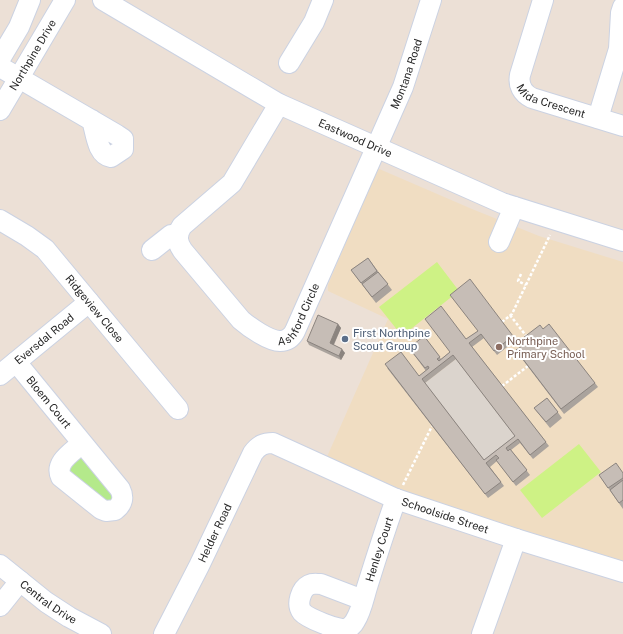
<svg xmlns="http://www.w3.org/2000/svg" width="623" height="634" viewBox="0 0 623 634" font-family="'Public Sans',sans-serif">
	<rect width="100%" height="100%" fill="#ece0d6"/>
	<!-- education -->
	<path fill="#f0ddc2" d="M377 168 472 209 539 236 623 262V561L400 492 326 459 388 319 328 291V285Z"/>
	<!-- green -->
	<path fill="#b4e98b" d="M83 456 116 491 111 506 71 479 68 465 70 461Z"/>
	<!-- pitch -->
	<path fill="#cef285" d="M437 262 459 291 402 336 379 307Z
		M579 444 601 472 542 518 520 490Z"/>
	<!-- plaza -->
	<path fill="#dbd4cd" d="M456 359 518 440 487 464 425 383Z"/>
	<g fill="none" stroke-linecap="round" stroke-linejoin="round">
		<defs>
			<g id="minor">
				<path id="s1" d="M103 0 279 104 502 203 623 241"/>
				<path id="s2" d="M543 0 520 75C518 85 522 93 532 98L623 126"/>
				<path d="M0 59 19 27 30 0"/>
				<path d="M289 63 314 22 323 0"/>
				<path d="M0 67 117 135 123 139V149L111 157C97 155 96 133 92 120"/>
				<path id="s3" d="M279 104 232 183 182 226C176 235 177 243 183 251L241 320C249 327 269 341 280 341 287 341 292 337 295 331L403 87 431 0"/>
				<path id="s4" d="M0 110 65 0"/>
				<path d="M598 118 619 49 621 13 623 7"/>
				<path id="s5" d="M0 220 27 236 45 249 178 409"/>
				<path d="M499 242 514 207"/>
				<path d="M152 250 171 235H178"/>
				<path id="s6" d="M16 362 120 489C124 497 123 504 115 510L106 511 101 509 61 477C54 462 73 452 82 443"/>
				<path id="s7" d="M0 375 89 302"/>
				<path id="s8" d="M0 565 46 602 69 617 101 634"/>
				<path id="s9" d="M363 600 321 584C316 584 313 583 309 585 301 589 296 604 302 612 307 618 339 631 346 629 351 627 353 625 355 621 362 610 364 596 368 584 377 555 386 527 396 499"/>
				<path d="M0 606 20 581"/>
				<path id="s10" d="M164 634 199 566 253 453C259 445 264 443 273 443L396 499 516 539 623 572"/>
				<path d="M482 634 516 539"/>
			</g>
		</defs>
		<!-- minor casing -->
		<use href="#minor" stroke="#cbd2e2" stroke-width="22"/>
		<!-- path -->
		<path stroke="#fff" stroke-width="2.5" stroke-dasharray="3 2" stroke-linecap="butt" d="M521 274 518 281 526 285
			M510 315 527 337
			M502 322 512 314 550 235
			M502 386 528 366
			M403 485 432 426"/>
		<!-- minor -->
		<use href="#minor" stroke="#fff" stroke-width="20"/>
	</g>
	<!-- wall -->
	<path fill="#aaa39d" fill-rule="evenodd" d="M368 258 392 290 376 303 351 270Z
		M338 324 341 328 334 345 345 353 341 360 309 345 307 341Z
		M543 329 595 383 598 387 564 414 519 355 522 346Z
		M478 331 513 336 516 340 497 355 484 338 472 347 549 446 533 459 520 443 511 450 530 475 516 486 497 461 490 467 504 486 488 498 387 368 419 376 426 371 412 352 424 336 441 359ZM456 359 515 436 484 460 425 383Z
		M547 398 562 418 550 428 534 408Z
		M623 473V509L599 475Z"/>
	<!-- shaded-wall -->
	<path fill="#8b847f" d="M338 324 341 328 332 348 330 343Z
		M342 349 345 353 341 360 339 356Z"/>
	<!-- building -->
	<path fill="#c6bdb6" stroke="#8b847f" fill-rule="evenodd" d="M368 258 377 271 361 283 351 270Z
		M378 272 388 284 372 297 362 284Z
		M470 279 513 336 494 351 481 334 469 343 546 442 530 455 518 439 506 448 508 451 510 449 527 470 513 482 496 460 499 458 496 455 486 463 501 482 485 494 385 364 401 352 419 376 429 368 428 366 425 368 409 348 424 336 440 357 437 359 439 361 450 352 425 319 441 306 466 339 478 331 450 295ZM453 355 515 436 484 460 422 379Z
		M318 315 338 324 330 343 342 349 339 356 307 341Z
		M549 324 595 383 561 409 516 350 522 346 519 341 540 325 543 329Z
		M547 398 558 412 546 422 534 408Z
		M616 463 623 473V478L608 488 599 475Z
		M623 480V500L619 503 610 490Z"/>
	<!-- markers -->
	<circle fill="#5c6f8a" stroke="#fff" stroke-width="1.5" cx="345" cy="339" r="4"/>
	<circle fill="#8d6e63" stroke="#fff" stroke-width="1.5" cx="499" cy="347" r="4"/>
	<g text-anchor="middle" stroke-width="4" stroke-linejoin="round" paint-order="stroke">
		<!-- street labels -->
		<g font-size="11" fill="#272727" stroke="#fff">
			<text dy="4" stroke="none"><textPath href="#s4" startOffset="64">Northpine Drive</textPath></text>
			<text dy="4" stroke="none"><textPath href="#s3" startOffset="619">Montana Road</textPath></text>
			<text dy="4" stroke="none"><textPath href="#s2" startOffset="125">Mida Crescent</textPath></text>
			<text dy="4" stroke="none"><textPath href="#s1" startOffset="288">Eastwood Drive</textPath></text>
			<text dy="4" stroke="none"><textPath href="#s5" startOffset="131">Ridgeview Close</textPath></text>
			<text dy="4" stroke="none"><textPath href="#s3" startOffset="354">Ashford Circle</textPath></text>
			<text dy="4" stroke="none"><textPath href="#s7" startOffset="57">Eversdal Road</textPath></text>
			<text dy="4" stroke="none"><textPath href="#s6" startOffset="52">Bloem Court</textPath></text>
			<text dy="4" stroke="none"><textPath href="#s10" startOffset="412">Schoolside Street</textPath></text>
			<text dy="4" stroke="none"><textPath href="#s10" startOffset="113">Helder Road</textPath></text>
			<text dy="4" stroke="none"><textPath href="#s9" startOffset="224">Henley Court</textPath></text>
			<text dy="4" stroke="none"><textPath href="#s8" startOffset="61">Central Drive</textPath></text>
		</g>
		<!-- service labels -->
		<g font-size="11" fill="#4e5e75" stroke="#fff" text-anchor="start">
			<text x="353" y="337">First Northpine<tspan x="353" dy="13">Scout Group</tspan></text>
		</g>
		<!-- education labels -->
		<g font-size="11" fill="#785e54" stroke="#fff" text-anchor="start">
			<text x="507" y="345">Northpine<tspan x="507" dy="13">Primary School</tspan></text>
		</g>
	</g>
</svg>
